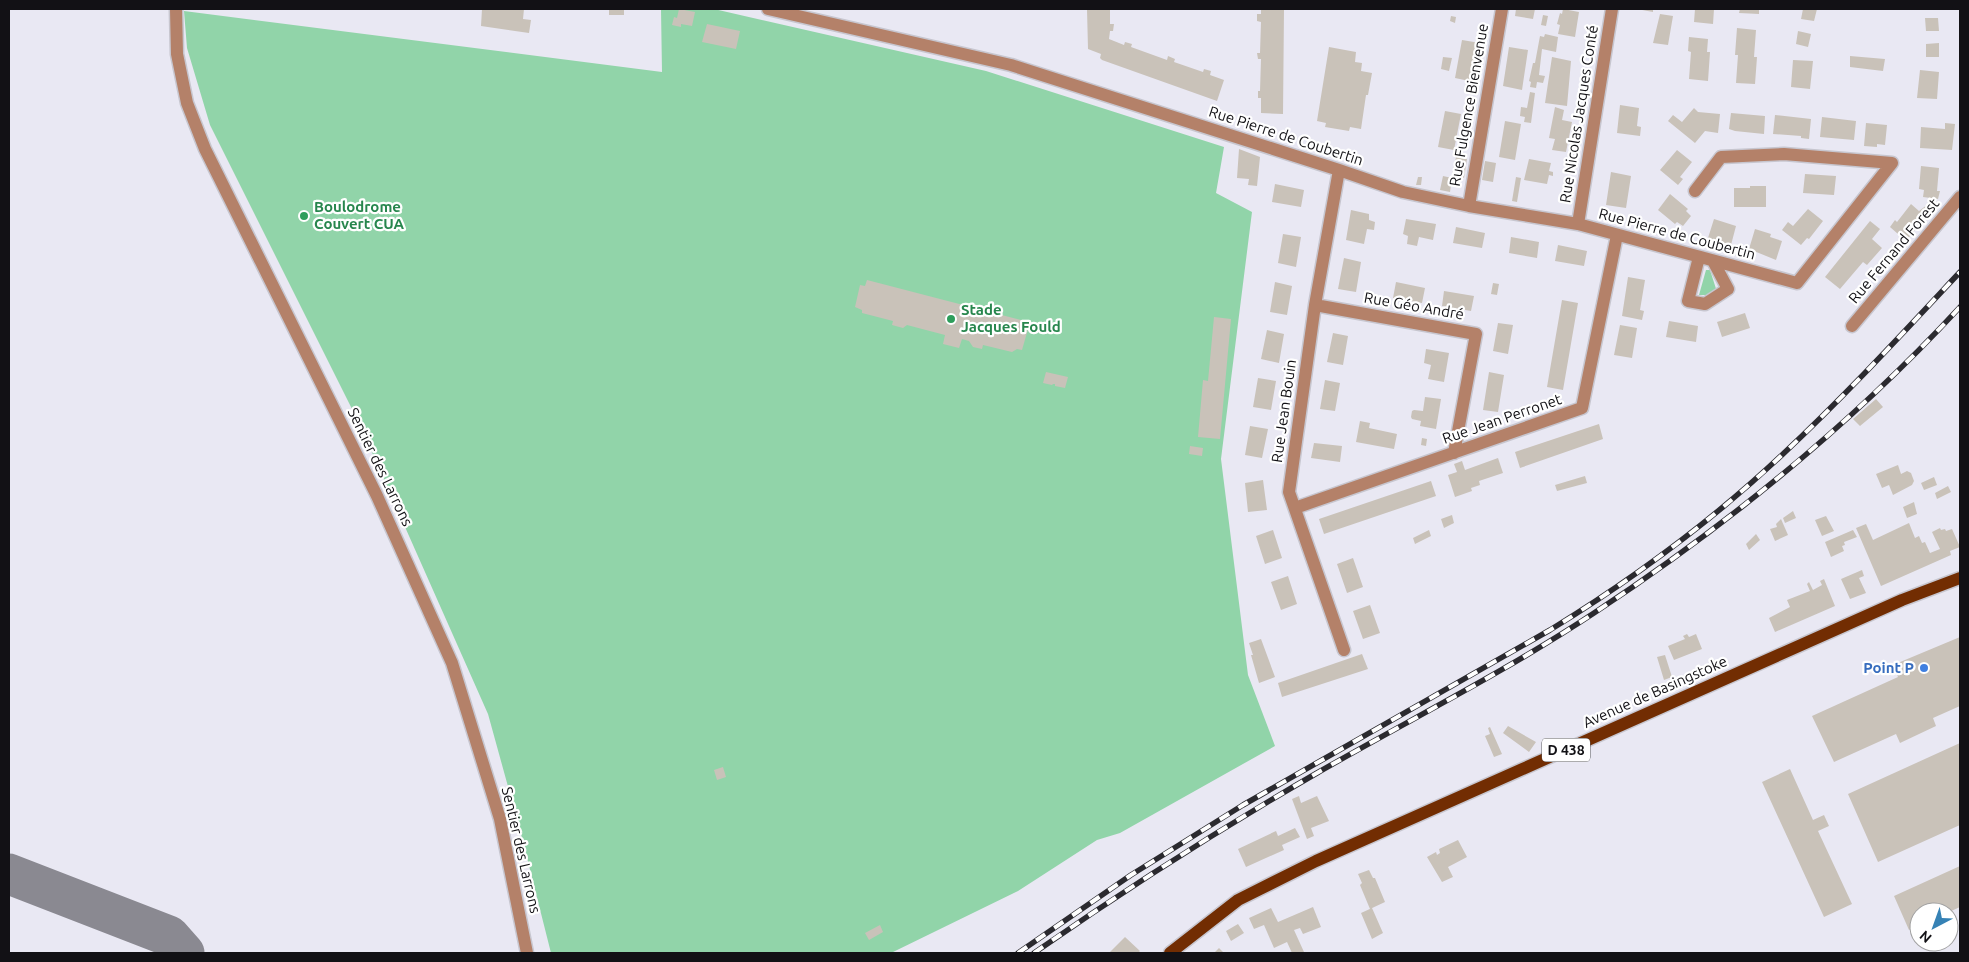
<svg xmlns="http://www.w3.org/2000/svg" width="1969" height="962" viewBox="0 0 1969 962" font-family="Ubuntu,sans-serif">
	<rect width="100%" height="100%" fill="#e9e8f3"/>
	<!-- green -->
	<path fill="#91d4a9" d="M661 9H714L986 71 1224 147 1216 193 1252 212 1221 459 1248 675 1275 746 1120 833 1097 840 1018 891 891 953H551L520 830 488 714 358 421 210 125 187 48 184 11 662 72Z
		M1706 270H1710L1718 295H1699Z"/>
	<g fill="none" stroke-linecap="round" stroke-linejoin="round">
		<!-- taxiway -->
		<path stroke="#8a8991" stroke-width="41" d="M9 874 169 936 184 953"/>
	</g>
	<!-- building -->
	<path fill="#c9c2b9" d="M482 9H524L523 19 531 20 529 33 481 26Z
		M609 9H624V15H609Z
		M679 9 695 12 692 26 681 24V27L672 25 674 17 677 18Z
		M1087 9H1110V24H1114L1113 31H1110L1109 39 1124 45 1125 42 1132 44 1131 47 1167 60 1168 56 1175 59 1174 62 1203 72 1204 69 1211 71 1210 75 1224 80 1217 101 1102 60 1100 58 1101 54 1088 49Z
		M1261 9H1284L1283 114 1261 113V98H1258V91H1260L1261 59H1258L1257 53H1260L1261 22 1257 21V14H1261Z
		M1516 9H1535L1533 19 1515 16Z
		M1563 9 1579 12 1575 37 1558 34 1560 25 1557 24 1560 13 1562 14Z
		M1637 9H1653V12Z
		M1695 9H1714L1713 24 1694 22Z
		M1740 9H1759V14L1739 13Z
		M1803 9H1817L1814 21 1801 19Z
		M1660 14 1673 16 1668 45 1653 43Z
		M1543 15 1548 16 1546 26 1541 25Z
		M1451 16 1456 17 1455 23 1450 21Z
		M1925 18H1938L1939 31H1926Z
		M707 24 740 31 736 49 702 42Z
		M1737 28 1756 30 1754 57H1757L1755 84 1736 83 1738 55H1735Z
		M1798 31 1811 34 1808 47 1796 44Z
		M1545 34 1558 37 1556 52 1542 49 1539 75 1545 76 1543 83 1537 82 1536 88 1530 87 1531 82 1529 81 1533 63H1535L1540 36 1544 37Z
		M1689 37 1708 39 1707 52H1710L1708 81 1689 79 1691 52 1688 51Z
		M1462 40 1480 43 1474 82 1455 78Z
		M1939 43V57H1926V44Z
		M1329 47 1356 52 1355 62 1362 63 1361 71 1372 73 1368 95H1366L1361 129 1350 127 1349 131 1325 127 1326 123 1317 121Z
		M1509 47 1528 50 1522 90 1503 86Z
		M1850 56 1885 59 1883 71 1850 67Z
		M1443 57 1452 58 1449 71 1441 69Z
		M1552 57 1571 61 1567 106 1545 103Z
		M1793 60 1813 61 1810 89 1791 87Z
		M1920 70 1939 72 1937 99 1917 98Z
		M1530 92 1535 93 1531 123 1524 122 1525 117 1520 116 1521 107 1527 108Z
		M1620 105 1639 108 1637 126 1641 127 1640 136 1617 133Z
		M1555 107 1564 110 1562 120 1572 122 1566 152 1552 150 1555 139 1549 138Z
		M1694 108 1698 112 1720 114 1718 133 1705 131 1695 143 1668 121 1673 115 1682 122Z
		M1445 111 1461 114 1454 150 1438 147Z
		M1731 113 1765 116 1764 134 1735 131 1729 129Z
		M1775 115 1811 119 1809 139 1801 138V136L1773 134Z
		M1822 117 1856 121 1854 140 1820 137Z
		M1505 121 1521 124 1515 160 1499 157Z
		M1866 123 1887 125 1885 145 1877 144V147L1864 146Z
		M1945 123 1955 124 1952 150 1920 148 1921 127 1945 129Z
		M1239 149 1260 157 1257 186 1248 185 1249 179 1237 178Z
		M1677 150 1692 162 1680 177 1683 179 1678 185 1660 170Z
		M1456 157 1467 159 1464 178 1452 175Z
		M1529 159 1551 163 1549 171 1553 172V176L1549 175 1547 184 1524 180Z
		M1485 161 1496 163 1493 182 1482 180Z
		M1921 166 1939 168 1937 191H1940L1938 199 1923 197 1924 190 1919 189Z
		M1611 172 1631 176 1626 208 1606 205Z
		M1805 174 1836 176 1834 195 1803 193Z
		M1443 176 1452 178 1450 192 1440 190Z
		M1418 177H1422L1421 185H1416Z
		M1516 177 1521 178 1517 202 1512 201Z
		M1275 184 1304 190 1301 207 1272 202Z
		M1750 186H1766V207H1734V188H1750Z
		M1670 194 1688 209 1686 211 1691 216 1683 226 1677 222 1675 224 1658 210Z
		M1911 204 1919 211 1927 205 1930 208 1929 213 1906 241 1890 227 1895 220 1897 222Z
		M1808 209 1823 221 1809 239 1807 238 1801 245 1782 230 1788 222 1793 226Z
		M1351 210 1369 214V220L1375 222 1374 230 1367 229 1364 244 1346 240Z
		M1406 219 1436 224 1433 240 1419 237 1417 246 1407 244 1408 236 1403 234Z
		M1714 219 1736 226 1731 245 1708 238Z
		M1870 221 1880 229 1872 239 1882 248 1867 265 1863 262 1840 289 1825 277Z
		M1456 227 1485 233 1482 248 1453 243Z
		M1755 229 1771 234 1770 237 1782 241 1776 260 1749 249Z
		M1283 234 1301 237 1296 267 1278 263Z
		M1511 237 1539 242 1537 258 1509 253Z
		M1558 245 1587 251 1584 266 1555 261Z
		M1344 258 1361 262 1356 292 1338 289Z
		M1628 277 1645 280 1640 310 1644 311 1642 320 1622 316Z
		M867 280 1025 321 1023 328 1028 329 1022 350 1017 349 1012 352 983 345 982 349 973 347 969 341 962 339 959 348 943 344 945 335 907 325 903 328 892 325 893 321 862 313V310L855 307 860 285 865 286Z
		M1275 282 1292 286 1287 315 1270 312Z
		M1396 282 1425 288 1422 303 1393 298Z
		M1493 283 1499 284 1497 295 1491 294Z
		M1444 291 1474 296 1471 311 1442 306Z
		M1562 300 1578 303 1563 390 1547 387Z
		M1745 313 1750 328 1722 337 1717 322Z
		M1214 317 1231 319 1220 439 1198 437 1203 380 1208 381Z
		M1669 321 1698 326 1696 342 1666 337Z
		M1498 323 1513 325 1508 354 1493 351Z
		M1620 325 1637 328 1632 358 1614 355Z
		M1267 330 1284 334 1279 363 1261 359Z
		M1333 333 1348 336 1343 365 1327 362Z
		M1426 349 1449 353 1444 382 1428 379 1431 365 1424 363Z
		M1046 372 1068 377 1065 388 1055 386V384H1053L1052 385 1043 383Z
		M1489 372 1504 375 1498 412 1483 410Z
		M1258 378 1276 381 1271 410 1253 407Z
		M1325 380 1340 383 1335 411 1320 409Z
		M1425 397 1441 399 1436 429 1420 426 1421 421 1412 419 1411 417 1412 411 1414 410 1423 411Z
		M1876 399 1883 407 1860 426 1853 419Z
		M1360 421 1370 423 1369 428 1397 434 1394 449 1356 442Z
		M1599 424 1603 439 1520 468 1515 452Z
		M1250 426 1268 429 1262 458 1245 455Z
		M1422 438 1427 439 1426 446 1421 445Z
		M1314 443 1342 446 1340 462 1311 458Z
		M1190 446 1203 448 1202 456 1189 454Z
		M1498 458 1503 473 1479 481 1480 485 1471 488 1472 491 1455 497 1448 475 1457 472 1454 464 1462 461 1465 470Z
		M1898 465 1901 474 1907 471 1911 473 1914 481 1912 485 1893 495 1889 485 1882 488 1876 474Z
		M1585 476 1587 483 1557 491 1555 485Z
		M1934 477 1937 485 1924 490 1921 483Z
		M1263 480 1267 510 1248 512 1245 483Z
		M1431 481 1436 496 1324 534 1319 519Z
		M1948 486 1951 492 1937 499 1935 493Z
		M1914 502 1917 514 1907 518 1903 507Z
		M1793 511 1796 518 1785 523 1783 518Z
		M1452 515 1454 523 1444 528 1441 519Z
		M1826 516 1834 531 1822 536 1815 520Z
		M1781 519 1788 535 1775 541 1770 529 1777 527 1776 524Z
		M1909 523 1915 538 1919 536 1922 543 1925 542 1930 553 1940 549 1932 532 1940 528 1941 530 1945 529 1946 531 1952 529 1960 547 1950 551 1951 555 1881 586 1856 528 1866 524 1873 540Z
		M1273 530 1282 558 1265 564 1256 536Z
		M1429 530 1431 536 1415 544 1413 538Z
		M1853 530 1857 537 1844 542 1845 545 1842 546 1844 551 1831 557 1825 542Z
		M1756 534 1760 540 1749 550 1746 544Z
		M1353 558 1363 587 1347 593 1337 564Z
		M1862 570 1864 576 1859 578 1866 593 1850 599 1841 579Z
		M1288 576 1297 604 1281 610 1271 582Z
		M1824 579 1835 606 1775 632 1769 618 1790 607 1787 600 1810 591 1807 584 1809 582 1813 590 1822 585 1820 581Z
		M1370 605 1380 633 1363 639 1353 611Z
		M1687 634 1689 637 1696 634 1702 649 1674 660 1668 646 1685 639 1683 636Z
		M1960 637V706L1933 718 1936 726 1900 743 1896 734 1834 762 1812 716 1898 677 1893 665Z
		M1261 639 1275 677 1259 683 1251 655H1253L1249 643Z
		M1362 654 1368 669 1282 697 1278 683Z
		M1665 655 1672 677 1664 680 1657 657Z
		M1508 726 1536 742 1529 752 1503 733Z
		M1490 727 1502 754 1494 757 1485 736 1490 734 1488 728Z
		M1960 743V825L1878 862 1848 794Z
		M723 767 726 777 717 780 714 770Z
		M1790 769 1813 820 1824 815 1829 826 1818 831 1852 904 1824 917 1762 782Z
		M1299 796 1301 803 1317 796 1329 821 1311 828 1314 836 1307 839 1292 799Z
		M1295 828 1300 837 1282 845 1284 850 1246 867 1238 849 1276 831 1278 836Z
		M1458 840 1467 857 1448 867 1453 877 1442 882 1427 857 1436 852 1437 855 1440 853 1439 849Z
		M1960 866V907L1949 912H1919V925L1909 930 1894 896Z
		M1369 870 1373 878H1375L1385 902 1370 909 1360 885 1362 883 1358 874Z
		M1313 907 1321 927 1303 934 1300 928 1294 930 1304 952 1302 953H1292L1287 942 1274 948 1264 925 1254 929 1249 918 1271 908 1278 922Z
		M1372 908 1383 933 1372 939 1361 913Z
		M1238 924 1244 933 1231 941 1226 931Z
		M880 925 883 932 869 940 865 933Z
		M1125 937 1140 951 1138 953H1109Z
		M1219 948 1224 953H1214Z"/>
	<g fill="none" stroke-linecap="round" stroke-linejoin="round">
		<defs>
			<path id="minor" d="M176 9 177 54 187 103 205 149 377 496 452 663 500 819 527 953
				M768 9 1011 65 1339 170 1403 192 1469 206 1578 224 1797 283 1892 163 1784 154 1721 157 1695 191
				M1339 170 1315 305 1289 492 1344 650
				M1469 206 1502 9
				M1578 224 1612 9
				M1699 257 1688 301 1705 304 1728 289 1713 261
				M1315 305 1476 334 1454 453
				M1852 326 1960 197
				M1295 508 1582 408 1617 235"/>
			<path id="major" d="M1170 953 1238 900 1316 861 1902 600 1960 578"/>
		</defs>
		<!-- minor casing -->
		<use href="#minor" stroke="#c7c6cf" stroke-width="15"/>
		<!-- major casing -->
		<use href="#major" stroke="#c7c6cf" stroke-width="15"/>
		<!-- minor -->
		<use href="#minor" stroke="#b48169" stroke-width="12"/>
		<!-- major -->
		<use href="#major" stroke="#722d02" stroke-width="12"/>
		<defs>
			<path id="rail" d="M1018 953 1131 875 1243 805 1550 630C1633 579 1712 521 1783 454 1845 396 1902 334 1960 272
				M1034 953C1126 889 1220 829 1317 773 1409 720 1505 672 1594 613 1726 526 1853 423 1960 307"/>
		</defs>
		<!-- rail casing -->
		<use href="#rail" stroke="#2b2a2f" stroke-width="5.5"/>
		<!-- rail -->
		<use href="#rail" stroke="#fff" stroke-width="4" stroke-dasharray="11" stroke-linecap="butt"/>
	</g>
	<!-- markers -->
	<g fill="#2e9e5b" stroke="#fff" stroke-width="2">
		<circle cx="304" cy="216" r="5"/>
		<circle cx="951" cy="319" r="5"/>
	</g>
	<circle fill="#3f7fe0" stroke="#fff" stroke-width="2" cx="1924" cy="668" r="5"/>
	<g text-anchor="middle" stroke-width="4.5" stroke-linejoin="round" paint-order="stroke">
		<!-- shield labels -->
		<rect fill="#fff" stroke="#59585b" stroke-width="1" x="1542" y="738.5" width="48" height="23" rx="4"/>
		<g font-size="14" font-weight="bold" fill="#121115">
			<text x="1566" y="755">D 438</text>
		</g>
		<!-- street labels -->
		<g font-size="15" fill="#121115" stroke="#fff">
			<text transform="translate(1469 105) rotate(-80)" y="5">Rue Fulgence Bienvenue</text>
			<text transform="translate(1579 114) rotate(-81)" y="5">Rue Nicolas Jacques Conté</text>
			<text transform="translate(1286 136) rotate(18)" y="5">Rue Pierre de Coubertin</text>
			<text transform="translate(1677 234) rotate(15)" y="5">Rue Pierre de Coubertin</text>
			<text transform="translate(1894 251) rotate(-50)" y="5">Rue Fernand Forest</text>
			<text transform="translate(1414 306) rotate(10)" y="5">Rue Géo André</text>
			<text transform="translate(1284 411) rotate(-82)" y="5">Rue Jean Bouin</text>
			<text transform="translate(1502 419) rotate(-19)" y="5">Rue Jean Perronet</text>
			<text transform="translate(380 467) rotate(64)" y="5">Sentier des Larrons</text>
			<text transform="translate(1655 692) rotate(-24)" y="5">Avenue de Basingstoke</text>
			<text transform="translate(521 850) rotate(77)" y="5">Sentier des Larrons</text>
		</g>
		<!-- leisure labels -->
		<g font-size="15" font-weight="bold" fill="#27864d" stroke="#fff" text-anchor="start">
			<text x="314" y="212">Boulodrome<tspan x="314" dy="17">Couvert CUA</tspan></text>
			<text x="961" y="315">Stade<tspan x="961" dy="17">Jacques Fould</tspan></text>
		</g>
		<!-- shop labels -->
		<g font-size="15" font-weight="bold" fill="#366cbe" stroke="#fff" text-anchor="end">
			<text x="1914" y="673">Point P</text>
		</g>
	</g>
	<!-- border -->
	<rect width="1969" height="962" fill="none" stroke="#121115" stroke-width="20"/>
	<!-- north arrow -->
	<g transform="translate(1934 927) rotate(221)"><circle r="24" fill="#ffffff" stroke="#a0a0a1"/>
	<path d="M0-4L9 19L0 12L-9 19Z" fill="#3682b5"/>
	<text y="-8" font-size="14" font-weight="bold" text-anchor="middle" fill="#121115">N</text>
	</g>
</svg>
